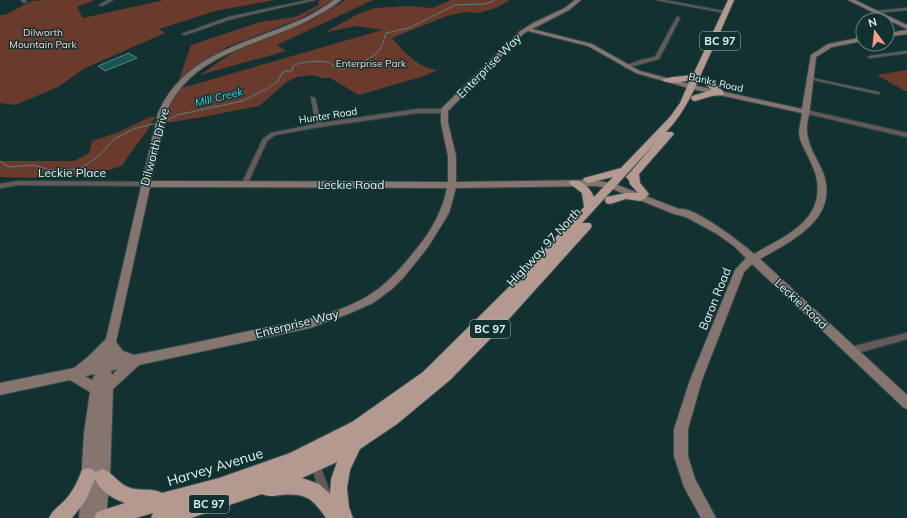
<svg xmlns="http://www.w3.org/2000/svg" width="907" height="518" viewBox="0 0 907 518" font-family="Mulish,sans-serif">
	<rect width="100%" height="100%" fill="#143132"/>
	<!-- green -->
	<path fill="#6a3a2d" d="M42 0H95L77 7 83 18 164 0H275L215 11 159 29 165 33 85 68 58 87 15 105 0 103V15H5L32 1Z
		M321 0H334L297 20 227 47 179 80 191 45 260 22 295 17 319 5 318 1Z
		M346 0H373L277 45 286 51 200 75 236 50 310 21Z
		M451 0H510L496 8 478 13 465 12 447 16 392 38C405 53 417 67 437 70L424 76 359 95 330 78H322L312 75 297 77 287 82 259 106 203 117 165 123C169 109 171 96 182 88L382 30 355 26 328 32 327 31 360 13 375 8 409 6 432 8Z
		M907 70V91H905L877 75Z
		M150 117H155C147 135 132 148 122 166 88 178 37 179 0 177V161H74L89 153 92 141 119 132Z"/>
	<!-- water -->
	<path fill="#1a5455" stroke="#578485" d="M129 53 137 58 105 71 98 66Z"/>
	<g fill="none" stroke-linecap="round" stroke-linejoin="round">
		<!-- stream -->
		<path stroke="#578485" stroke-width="1" d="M163 122 177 115 242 101 267 89 277 82 284 71H292L293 66C299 62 319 60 327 62 332 63 335 69 340 69 348 70 371 59 377 53 382 48 384 39 386 33L409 28 455 5 483 4 494 1 493 0
			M0 161 9 167 34 165 50 170 80 169 100 155 114 139 134 129 157 123"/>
		<defs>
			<path id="street" d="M21 0H25L27 2 24 3Z
				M108 0H113L102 6 99 5Z
				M308 0H315L231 19 185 35 182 34 229 17Z
				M656 0H664L728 12 726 13Z
				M907 8V10L876 13 874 12 876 11Z
				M677 17 680 18 659 59 625 68V66L641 60 655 57Z
				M907 51V53L870 58 868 57 870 56Z
				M807 77 878 92 880 93 878 94 809 79H807Z
				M311 97 315 98 321 123 418 109H444L447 111 444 113H418L319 127 275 135 267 141 247 185 244 187 242 186 241 185 263 139 271 133 316 124 311 98Z
				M806 110 907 133V137L804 113 803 112Z
				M18 181 145 182 148 184 145 186 18 185 0 188V184Z
				M907 333V339L851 355 848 354 847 351 848 348 851 347Z
				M315 458 318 460 331 495 330 499 326 500 322 499 310 463 312 460Z"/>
			<path id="secondary" d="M334 0H341C334 6 326 11 318 15 266 46 192 49 166 113L151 181 448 182V156L441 123V109L519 32 533 23 565 8 575 0H581L569 10 532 29 592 44 640 71 693 85 802 109 811 55 828 44 863 37V41L832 47 816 57C814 74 812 91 810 108 809 116 806 125 807 132 808 148 819 161 824 175 838 220 791 241 760 259L907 395V409L903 407 752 264 744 272 702 380 688 429V456L695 479 716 518H701L684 487 674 456V429L690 380 735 270 746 258 734 246 717 234 686 217 674 214 610 188 594 186 456 188 449 213 428 247 404 277 392 289 373 303 348 314 310 328 139 365 113 389 110 477 106 518H79L84 433 90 392 70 380 0 395V383L74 368 89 356 106 339 158 113C184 53 247 44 300 20 312 15 324 7 334 0ZM528 31 588 46 636 73 692 89 802 113 799 132 800 139C805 153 815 166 817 181 823 222 783 237 754 254 742 243 692 205 679 209L615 184 594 180 456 182V156L448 123V111L523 34ZM150 187 447 188C443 209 432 230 418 247 403 266 387 285 366 297 333 316 295 322 258 329 217 338 175 347 134 355L123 351 116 342ZM118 369 112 375 111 371ZM95 374 92 380 85 376Z
				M848 0H855L907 25V29Z
				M907 30V34L887 37V33Z"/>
			<path id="highway" d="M728 0H734C725 21 716 42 706 63 695 88 686 111 666 132H672L674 134 639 174 640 183 649 194 644 199 640 201 626 199 610 204 606 203 605 200 606 197 626 193H638L630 184 629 180 626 177 657 141 582 223H590L592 226 590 229 498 331 450 380 397 424 360 449 350 470 347 488 349 507 353 518H326C312 498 306 493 281 495 274 496 269 497 262 494L191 518H151L153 513 136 518H94L97 512 125 503C113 499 100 491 95 479L86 500 72 518H49C53 509 60 506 66 499 74 490 78 480 82 470L88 468 94 470 96 474 97 471 103 469C113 473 118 483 128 487 139 492 152 487 162 493L219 478 290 453 352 422 423 372 511 285 584 207 582 193 569 183 570 181C581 178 590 188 594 197L613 177 588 183 583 180 584 178 621 168 670 117 680 103 690 80C682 82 669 85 662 80 666 77 685 76 693 75ZM337 462 331 479 330 494 319 484 302 478Z
				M701 77H707L723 91 724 93 723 95 712 96 695 101 692 100 691 98 692 96 712 90 701 81Z"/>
		</defs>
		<!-- street casing -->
		<use href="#street" stroke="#314c4d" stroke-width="2"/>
		<!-- secondary casing -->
		<use href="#secondary" stroke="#314c4d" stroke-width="2"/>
		<!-- highway casing -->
		<use href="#highway" stroke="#314c4d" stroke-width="2"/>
		<!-- street -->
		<use href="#street" fill="#655a57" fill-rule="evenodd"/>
		<!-- secondary -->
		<use href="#secondary" fill="#86746f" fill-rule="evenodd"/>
		<!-- highway -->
		<use href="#highway" fill="#b49991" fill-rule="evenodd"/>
	</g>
	<g text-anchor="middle" stroke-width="3" stroke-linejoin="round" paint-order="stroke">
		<!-- far-park labels -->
		<g font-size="10" fill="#fcd1c5" stroke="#143132">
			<text x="43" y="36">Dilworth<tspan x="43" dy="12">Mountain Park</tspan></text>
			<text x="371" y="67">Enterprise Park</text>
		</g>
		<!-- far-street labels -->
		<g font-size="10" fill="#e4f4f4" stroke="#143132">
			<text transform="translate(716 82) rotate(13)" y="4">Banks Road</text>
			<text transform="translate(328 115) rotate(-9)" y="4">Hunter Road</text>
		</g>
		<!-- shield labels -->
		<g fill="#143132" stroke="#a6baba" stroke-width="1">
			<rect x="700" y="32" width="40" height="18" rx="3"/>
			<rect x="470" y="320" width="40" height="18" rx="3"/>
			<rect x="189" y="495" width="40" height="18" rx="3"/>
		</g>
		<g font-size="11" font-weight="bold" fill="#e4f4f4">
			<text x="720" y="45">BC 97</text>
			<text x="490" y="333">BC 97</text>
			<text x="209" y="508">BC 97</text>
		</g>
		<!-- far-water labels -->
		<g font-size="11" font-style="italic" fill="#37dbdf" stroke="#143132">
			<text transform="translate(219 97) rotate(-14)" y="4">Mill Creek</text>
		</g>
		<!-- street labels -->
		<g font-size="12" fill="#e4f4f4" stroke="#143132">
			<text transform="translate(489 66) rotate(-45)" y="4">Enterprise Way</text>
			<text transform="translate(155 147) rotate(-75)" y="4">Dilworth Drive</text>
			<text x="72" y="177">Leckie Place</text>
			<text x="351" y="189">Leckie Road</text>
			<text transform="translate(544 247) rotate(-47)" y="4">Highway 97 North</text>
			<text transform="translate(715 299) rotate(-68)" y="4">Baron Road</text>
			<text transform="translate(801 304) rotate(43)" y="4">Leckie Road</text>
			<text transform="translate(297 324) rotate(-14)" y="4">Enterprise Way</text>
		</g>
		<!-- near-street labels -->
		<g font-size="14" fill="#e4f4f4" stroke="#143132">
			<text transform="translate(215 467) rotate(-17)" y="5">Harvey Avenue</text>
		</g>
	</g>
	<!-- north arrow -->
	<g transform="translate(875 32) rotate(345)"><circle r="19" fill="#143132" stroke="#677f80"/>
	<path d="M0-3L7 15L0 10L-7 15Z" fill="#f49e88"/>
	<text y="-6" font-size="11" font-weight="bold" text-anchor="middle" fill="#e4f4f4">N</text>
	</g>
</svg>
